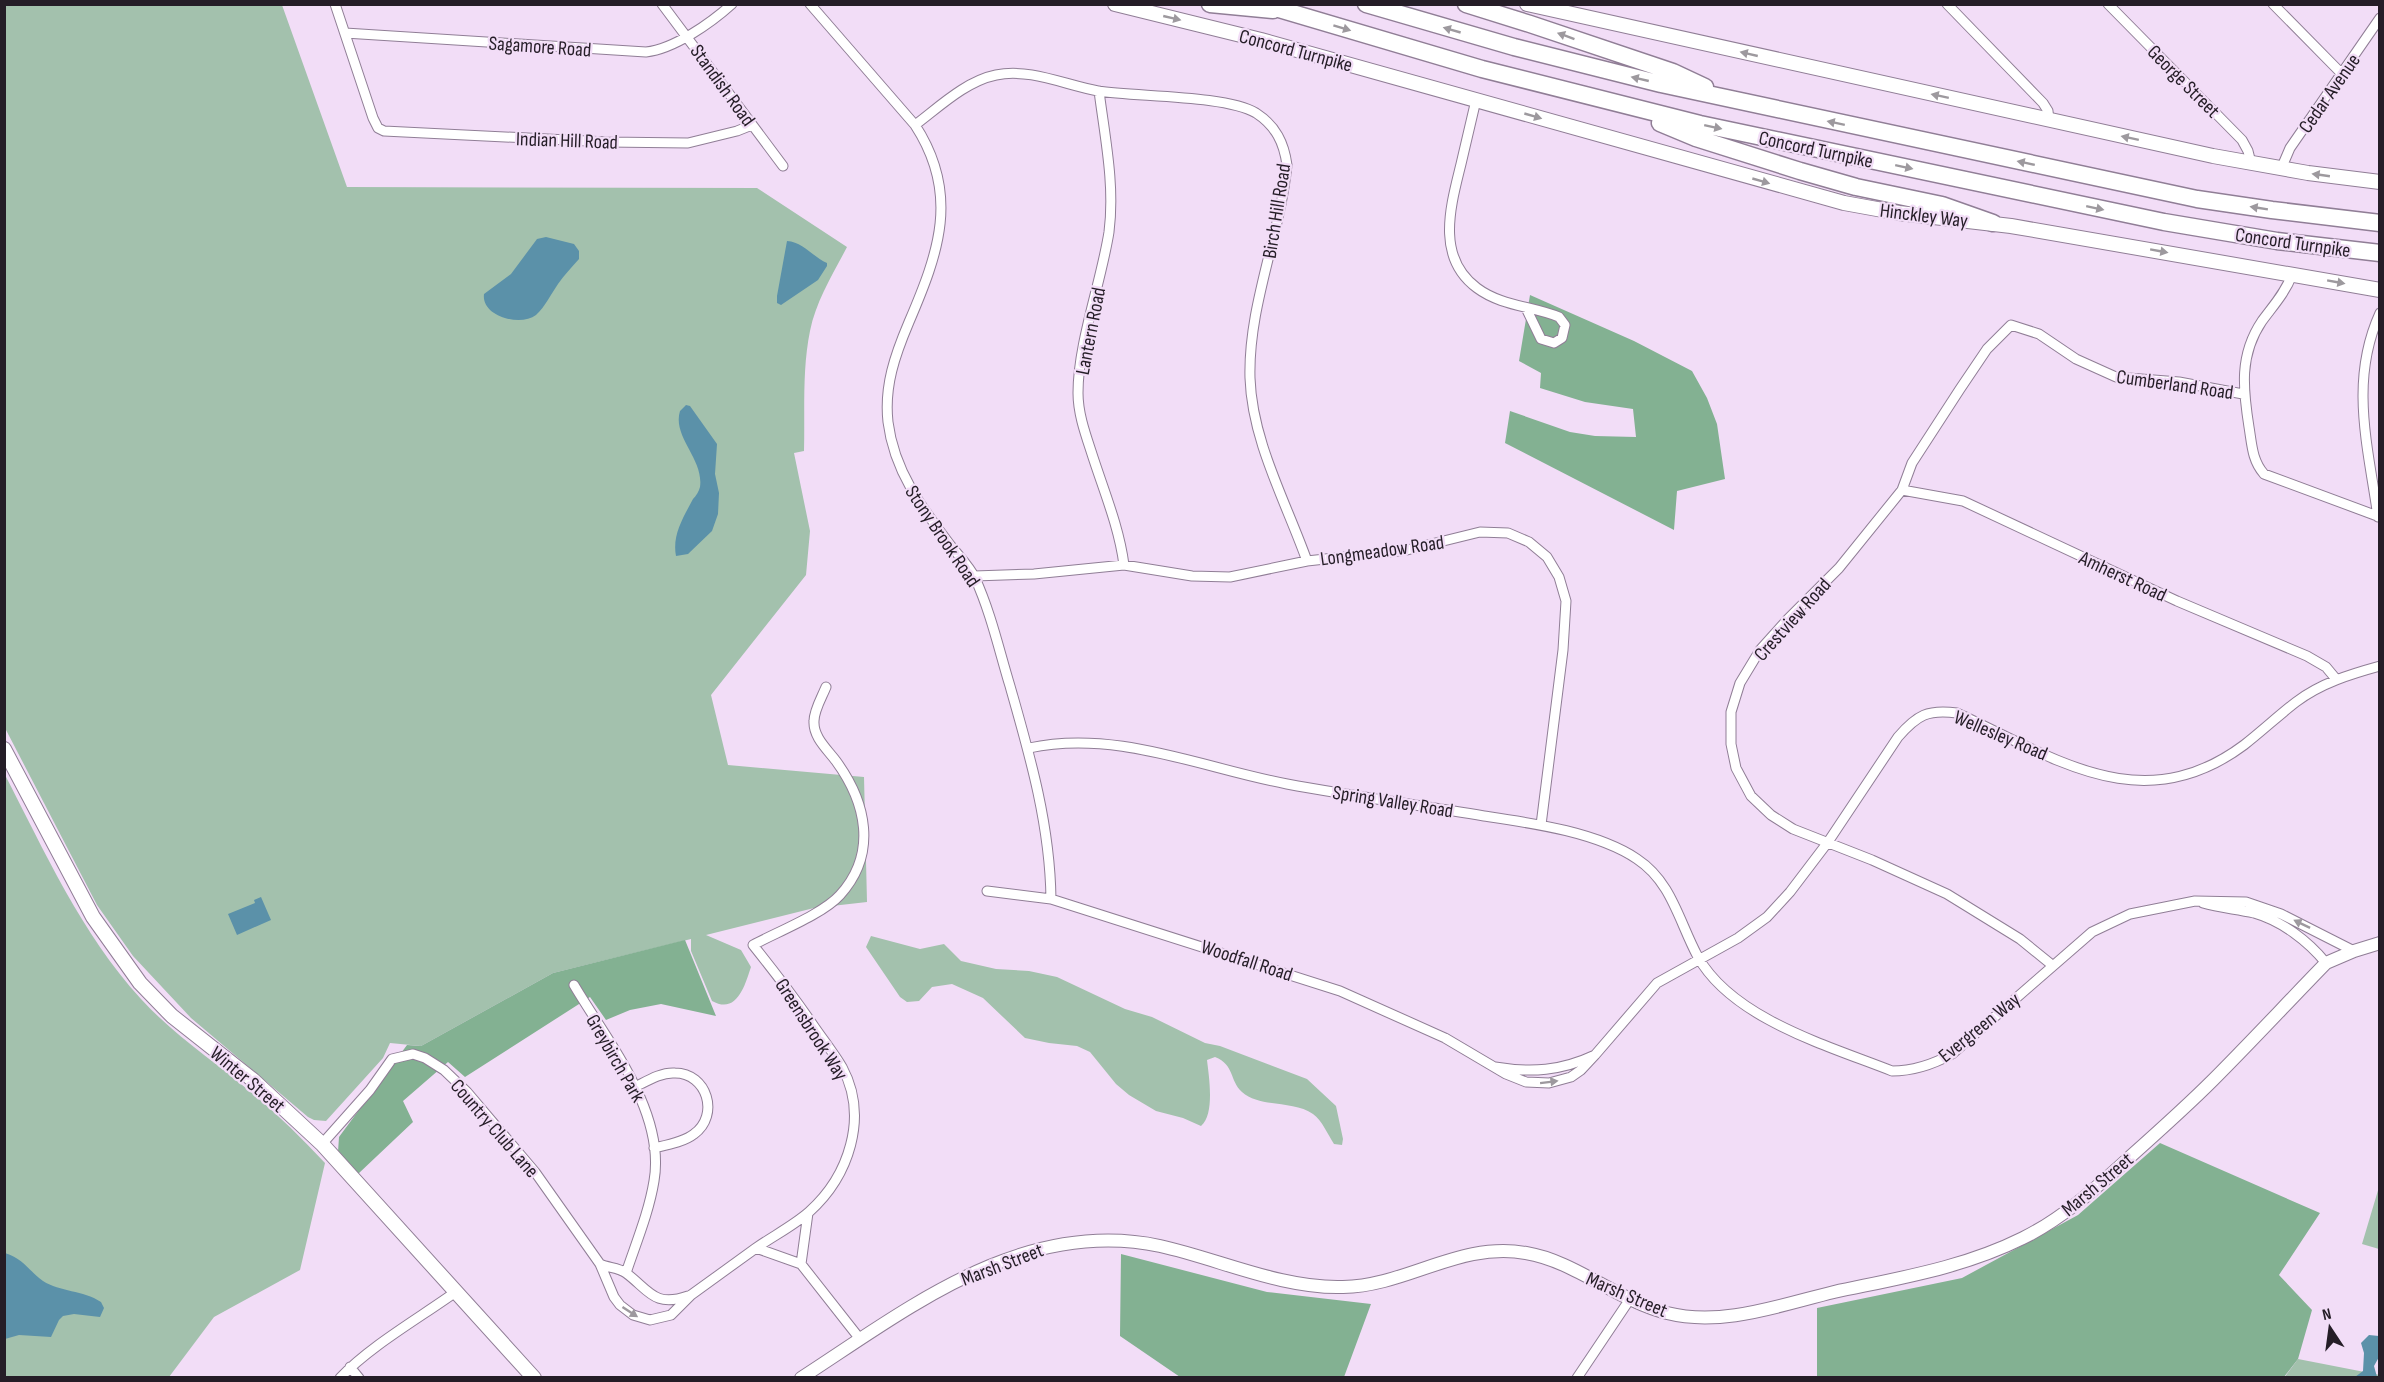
<svg xmlns="http://www.w3.org/2000/svg" width="2384" height="1382" viewBox="0 0 2384 1382" font-family="'Sofia Sans Condensed',sans-serif">
	<rect width="100%" height="100%" fill="#f2ddf7"/>
	<!-- green -->
	<path fill="#a3c1ad" d="M5 5H282L347 187 757 188 847 247C833 274 816 301 810 331 802 370 805 411 804 451L794 453 810 531 806 575 711 695 728 765 864 777 867 902 814 908 706 935 741 950 751 967C745 985 737 1015 712 1001L691 951V939L553 973 421 1046 390 1043 383 1058 326 1121 314 1120 308 1117 191 1018 133 956 97 905 5 728Z
		M4 773C45 852 81 933 141 999 174 1035 215 1062 252 1093 278 1115 302 1138 325 1163L300 1270 214 1317 169 1377H5Z
		M871 936 920 949 944 944 961 961 996 969 1029 971 1057 977 1125 1009 1152 1017 1205 1043 1220 1046 1307 1079 1336 1106 1343 1139 1342 1145 1334 1144C1328 1135 1322 1120 1313 1114 1293 1100 1260 1108 1242 1092 1229 1080 1235 1065 1215 1057L1207 1060C1209 1077 1215 1114 1201 1126L1183 1118 1156 1111 1129 1095 1116 1084 1090 1052 1077 1046 1049 1043 1025 1038 983 998 952 984 932 987 919 1001 907 1002 900 997 866 947Z
		M2379 1187V1249L2362 1244Z
		M2298 1359 2380 1375 2379 1378H2284Z"/>
	<!-- forest -->
	<path fill="#83b192" d="M1530 295 1634 341 1692 371 1707 398 1717 424 1725 479 1677 491 1674 530 1505 443 1510 411 1570 432 1595 436 1636 437 1633 409 1585 402 1540 388 1541 373 1519 361Z
		M685 940 716 1016 661 1004 630 1010 606 1020 590 997 465 1077 448 1062 403 1101 413 1122 358 1174 338 1152 339 1137 407 1045 421 1046 553 973Z
		M2160 1143 2320 1213 2279 1275 2312 1310 2298 1359 2284 1377 1817 1378V1308L1962 1278 2078 1215Z
		M1121 1254 1267 1292 1371 1304 1344 1377H1180L1120 1336Z"/>
	<!-- water -->
	<path fill="#5b91a9" d="M546 237 574 244 579 251V259C572 267 564 275 558 284 551 294 545 307 536 315 520 327 481 316 484 294L511 274 537 239Z
		M787 241C803 242 813 257 827 263V266L818 280 781 305 777 303V296Z
		M686 405 690 406 717 444 715 474 719 493 718 514 712 531 688 554 676 556C672 535 683 518 693 499 696 496 699 491 700 487 704 459 672 437 680 411Z
		M261 897 271 920 237 935 228 914 255 903 254 900Z
		M5 1253C24 1259 28 1270 43 1281 60 1292 83 1290 101 1302L104 1308 100 1317 74 1314 63 1316 59 1320 51 1337 19 1335 5 1339Z
		M2369 1335 2379 1336V1357L2374 1366 2377 1377H2355L2363 1371 2364 1353 2361 1343Z"/>
	<g fill="none" stroke-linecap="round" stroke-linejoin="round">
		<defs>
			<path id="minor" d="M335 4 373 118 378 128 384 131 607 142 688 143 737 131 752 125
				M662 4 783 166
				M810 4 915 125C960 194 939 252 909 322 895 355 884 386 888 422 894 471 922 508 951 546 959 556 970 567 975 578 991 613 999 650 1010 686 1030 756 1050 825 1051 899
				M1947 4 2043 103 2048 111 2049 120
				M2108 4 2242 140 2248 151 2251 163
				M2273 4 2342 74
				M345 33 646 52C674 49 711 23 732 4
				M1099 91C1105 138 1115 185 1109 232 1101 283 1078 343 1078 393 1078 413 1085 433 1091 451 1103 489 1119 526 1124 565
				M1476 100C1471 121 1466 143 1461 164 1451 205 1435 257 1477 288 1501 306 1532 306 1559 317L1565 325 1562 338 1554 343 1541 339 1526 308
				M915 125C939 107 966 81 996 75 1030 68 1065 85 1098 91 1137 97 1226 95 1256 113 1276 126 1284 143 1287 165 1280 236 1248 306 1250 378 1252 441 1286 502 1307 561
				M2281 169 2290 148 2380 18
				M2292 275C2285 293 2273 306 2262 321 2239 355 2243 389 2249 427 2252 445 2252 460 2264 474L2380 517
				M1902 490 1963 501 2177 601 2307 656 2326 667 2336 679
				M2378 517C2368 446 2349 381 2380 313
				M974 576 1034 574 1124 565 1192 576 1230 577 1307 561 1407 550 1480 532 1508 533 1529 542 1547 557 1559 577 1566 601 1563 650 1541 825
				M1029 748C1116 729 1202 768 1287 784 1352 796 1418 805 1484 816 1531 823 1597 832 1637 859 1672 882 1679 922 1698 957 1733 1019 1829 1046 1892 1071 1914 1071 1932 1065 1952 1054L2092 932 2130 914 2195 901 2246 902 2281 914 2354 951
				M987 891 1051 899 1340 991 1445 1038 1506 1074 1526 1082 1549 1083 1571 1077 1581 1070 1595 1055C1561 1071 1531 1073 1495 1067
				M2203 903C2220 908 2237 909 2254 913 2282 921 2308 941 2326 963
				M2052 965 2020 939 1947 894 1872 860 1793 829 1771 815 1751 796 1736 768 1731 744V712L1740 683 1760 650 1787 620 1839 568 1902 490 1912 463 1960 389 1987 349 2011 325 2039 334 2076 359 2116 377 2179 382 2243 394
				M574 985C607 1041 666 1112 654 1181 649 1212 636 1243 626 1273
				M1595 1055 1657 983 1738 938 1767 917 1790 892 1828 842 1898 737C1917 715 1928 709 1957 713 2055 758 2142 821 2244 745 2262 731 2279 715 2296 702 2321 683 2351 674 2380 666
				M635 1087C647 1081 661 1072 675 1073 707 1073 720 1115 694 1134 684 1142 667 1145 654 1148
				M322 1144 370 1090 392 1059 413 1054 425 1058 444 1070 467 1092 535 1172 600 1264 614 1297 620 1305 633 1315 650 1320 671 1315 691 1295 756 1248 801 1264 860 1339
				M756 1248C773 1236 793 1226 809 1212 849 1176 869 1117 842 1067 833 1052 821 1037 811 1022 793 996 773 970 753 945 777 932 823 914 840 895 878 853 866 802 836 761 827 749 813 737 814 721 814 710 822 697 826 687
				M600 1264C608 1268 618 1267 626 1273 649 1290 654 1308 688 1296
				M801 1264 808 1213
				M350 1367 359 1378
				M340 1378C370 1346 421 1317 457 1291
				M1577 1378 1630 1299"/>
			<path id="tertiary" d="M801 1378C909 1308 1023 1217 1160 1246 1219 1259 1282 1289 1343 1287 1407 1286 1460 1241 1526 1253 1575 1261 1618 1301 1667 1313 1722 1327 1780 1305 1834 1292 1899 1278 1963 1268 2023 1238 2064 1218 2098 1186 2131 1156 2159 1131 2187 1106 2213 1080 2251 1042 2288 1002 2326 963L2354 951 2380 943"/>
			<path id="secondary" d="M1115 4 1261 40 1844 203 1899 213 2011 226 2380 290
				M1527 4 2213 156 2308 173 2380 182
				M4 749 93 917 140 983 172 1016 253 1080 322 1144 534 1378"/>
			<path id="motorway" d="M1210 4 1273 10
				M1262 4 1482 69 1700 124 2164 222 2277 241 2380 253
				M1366 4 1514 47 1661 84 2197 199 2272 210 2380 223
				M1466 4 1530 24 1673 72 1705 87
				M1660 123 1696 138 1800 171 1856 187 1942 205 1993 223"/>
		</defs>
		<!-- minor casing -->
		<use href="#minor" stroke="#907e96" stroke-width="11"/>
		<!-- tertiary casing -->
		<use href="#tertiary" stroke="#907e96" stroke-width="14"/>
		<!-- secondary casing -->
		<use href="#secondary" stroke="#907e96" stroke-width="16"/>
		<!-- motorway casing -->
		<use href="#motorway" stroke="#907e96" stroke-width="19"/>
		<!-- minor -->
		<use href="#minor" stroke="#fff" stroke-width="9"/>
		<!-- tertiary -->
		<use href="#tertiary" stroke="#fff" stroke-width="12"/>
		<!-- secondary -->
		<use href="#secondary" stroke="#fff" stroke-width="14"/>
		<!-- motorway -->
		<use href="#motorway" stroke="#fff" stroke-width="16"/>
	</g>
	<!-- one-way arrows -->
	<defs><path id="oneway-solid" d="M-6-.8H1V-3.2L6.5 0L1 3.2V.8H-6Z" transform="scale(1.5)"/></defs>
	<g fill="#9d999e">
		<use href="#oneway-solid" transform="translate(1172 18) rotate(13)"/>
		<use href="#oneway-solid" transform="translate(1342 28) rotate(17)"/>
		<use href="#oneway-solid" transform="translate(1452 30) rotate(-164)"/>
		<use href="#oneway-solid" transform="translate(1566 36) rotate(-160)"/>
		<use href="#oneway-solid" transform="translate(1749 54) rotate(-167)"/>
		<use href="#oneway-solid" transform="translate(1640 79) rotate(-167)"/>
		<use href="#oneway-solid" transform="translate(1940 96) rotate(-168)"/>
		<use href="#oneway-solid" transform="translate(1533 116) rotate(16)"/>
		<use href="#oneway-solid" transform="translate(1836 123) rotate(-168)"/>
		<use href="#oneway-solid" transform="translate(1713 127) rotate(12)"/>
		<use href="#oneway-solid" transform="translate(2130 138) rotate(-168)"/>
		<use href="#oneway-solid" transform="translate(2026 163) rotate(-168)"/>
		<use href="#oneway-solid" transform="translate(1904 167) rotate(12)"/>
		<use href="#oneway-solid" transform="translate(2321 175) rotate(-172)"/>
		<use href="#oneway-solid" transform="translate(1761 181) rotate(16)"/>
		<use href="#oneway-solid" transform="translate(2095 208) rotate(12)"/>
		<use href="#oneway-solid" transform="translate(2259 208) rotate(-171)"/>
		<use href="#oneway-solid" transform="translate(2159 251) rotate(10)"/>
		<use href="#oneway-solid" transform="translate(2336 282) rotate(10)"/>
		<use href="#oneway-solid" transform="translate(2302 924) rotate(-154)"/>
		<use href="#oneway-solid" transform="translate(1549 1082) rotate(-7)"/>
		<use href="#oneway-solid" transform="translate(630 1312) rotate(33)"/>
	</g>
	<g text-anchor="middle" stroke-width="4.5" stroke-linejoin="round" paint-order="stroke">
		<!-- street labels -->
		<g font-size="20" fill="#251d27" stroke="#f2ddf7">
			<text transform="translate(540 46) rotate(4)" y="7">Sagamore Road</text>
			<text transform="translate(1296 50) rotate(15)" y="7">Concord Turnpike</text>
			<text transform="translate(2184 81) rotate(45)" y="7">George Street</text>
			<text transform="translate(723 85) rotate(54)" y="7">Standish Road</text>
			<text transform="translate(2329 93) rotate(-55)" y="7">Cedar Avenue</text>
			<text transform="translate(567 140) rotate(2)" y="7">Indian Hill Road</text>
			<text transform="translate(1816 149) rotate(12)" y="7">Concord Turnpike</text>
			<text transform="translate(1276 211) rotate(-81)" y="7">Birch Hill Road</text>
			<text transform="translate(1924 215) rotate(7)" y="7">Hinckley Way</text>
			<text transform="translate(2293 242) rotate(8)" y="7">Concord Turnpike</text>
			<text transform="translate(1090 331) rotate(-79)" y="7">Lantern Road</text>
			<text transform="translate(2175 384) rotate(8)" y="7">Cumberland Road</text>
			<text transform="translate(943 536) rotate(56)" y="7">Stony Brook Road</text>
			<text transform="translate(1382 550) rotate(-8)" y="7">Longmeadow Road</text>
			<text transform="translate(2123 576) rotate(25)" y="7">Amherst Road</text>
			<text transform="translate(1792 619) rotate(-48)" y="7">Crestview Road</text>
			<text transform="translate(2001 735) rotate(23)" y="7">Wellesley Road</text>
			<text transform="translate(1393 801) rotate(9)" y="7">Spring Valley Road</text>
			<text transform="translate(1247 960) rotate(18)" y="7">Woodfall Road</text>
			<text transform="translate(1979 1027) rotate(-39)" y="7">Evergreen Way</text>
			<text transform="translate(812 1029) rotate(57)" y="7">Greensbrook Way</text>
			<text transform="translate(616 1058) rotate(60)" y="7">Greybirch Park</text>
			<text transform="translate(248 1079) rotate(40)" y="7">Winter Street</text>
			<text transform="translate(495 1128) rotate(49)" y="7">Country Club Lane</text>
			<text transform="translate(2097 1184) rotate(-40)" y="7">Marsh Street</text>
			<text transform="translate(1002 1264) rotate(-21)" y="7">Marsh Street</text>
			<text transform="translate(1627 1294) rotate(23)" y="7">Marsh Street</text>
		</g>
	</g>
	<!-- border -->
	<rect width="2384" height="1382" fill="none" stroke="#251d27" stroke-width="12"/>
	<!-- north arrow -->
	<g transform="translate(2330 1328) rotate(347)" stroke="#f2ddf7" stroke-width="4.5" paint-order="stroke">
	<path d="M0-4.5L10 22L0 15L-10 22Z" fill="#251d27"/>
	<text y="-9" font-size="16" font-weight="bold" text-anchor="middle" fill="#251d27">N</text>
	</g>
</svg>
